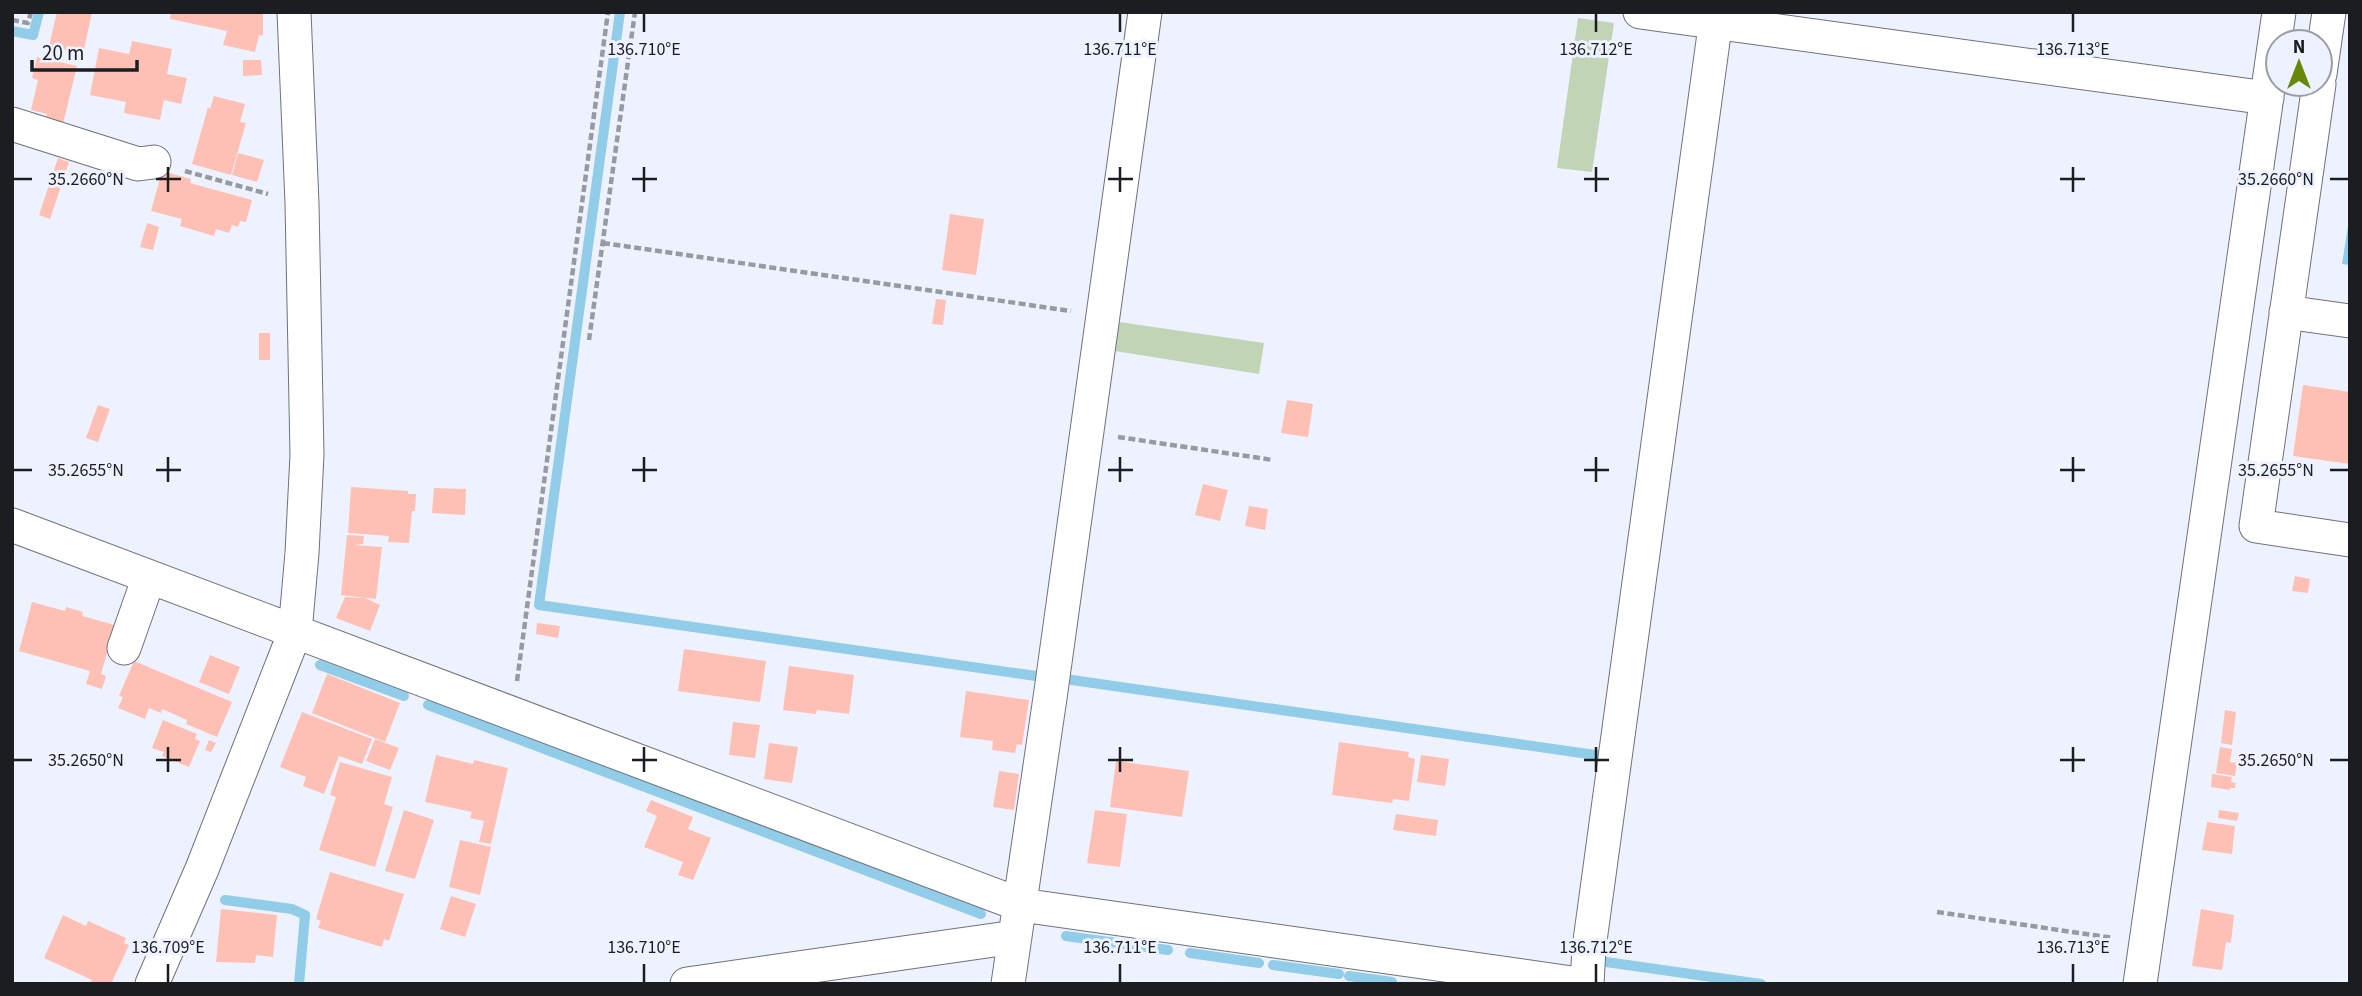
<svg xmlns="http://www.w3.org/2000/svg" width="2362" height="996" viewBox="0 0 2362 996" font-family="'Source Sans 3',sans-serif">
	<rect width="100%" height="100%" fill="#eef2fe"/>
	<!-- green -->
	<path fill="#c1d4b6" d="M1578 18 1614 23 1592 172 1557 168Z
		M1119 322 1264 343 1259 374 1115 351Z"/>
	<!-- water -->
	<path fill="#91cde9" d="M2350 214V265L2342 264Z"/>
	<g fill="none" stroke-linecap="round" stroke-linejoin="round">
		<!-- stream -->
		<path stroke="#91cde9" stroke-width="10" d="M620 12 539 605 1036 676
			M12 31 33 35 39 12
			M320 665 404 696
			M1072 680 1602 756 1601 764
			M428 705 981 914
			M225 900 292 909 305 915 299 984
			M1066 936 1168 950
			M1190 953 1259 963
			M1599 961 1761 984
			M1273 965 1339 974
			M1349 976 1392 982"/>
	</g>
	<!-- building -->
	<path fill="#fec0b5" d="M57 12H92L83 54 49 46Z
		M171 12H263V36L259 35 255 52 223 45 227 31 170 19Z
		M132 41 172 49 167 74 187 78 181 104 164 100 160 120 124 113 126 102 90 95 99 48 129 54Z
		M37 57 77 66 62 128 45 124 47 114 31 110 38 80 32 78Z
		M243 60H261L262 75 243 76Z
		M214 96 245 104 240 122 246 123 231 175 192 164 208 107 210 109Z
		M238 153 264 160 257 182 232 175Z
		M58 158 69 162 50 219 39 215Z
		M162 171 191 179 190 183 252 200 246 222 240 221 238 227 232 225 229 233 216 229 214 236 180 226 182 219 151 211Z
		M950 214 984 219 976 275 942 270Z
		M147 223 159 227 153 250 140 247Z
		M936 299 946 300 943 325 932 324Z
		M259 333H270V360H259Z
		M2303 385 2350 392V464L2293 456Z
		M1287 400 1313 404 1308 437 1281 433Z
		M98 405 110 409 98 442 86 438Z
		M1203 484 1228 490 1220 521 1195 515Z
		M351 487 408 491V494H416L415 511H412L409 543 388 542 389 536 348 533Z
		M434 488 466 489 465 515 432 513Z
		M1249 506 1268 509 1265 530 1245 526Z
		M347 535 364 536 363 544 354 545 382 547 376 599 341 595Z
		M2295 576 2310 579 2308 593 2292 591Z
		M345 597 365 598 380 605 370 631 336 618Z
		M32 602 65 611 66 607 83 612 82 616 115 625 101 674 106 676 102 689 86 684 90 671 19 651Z
		M537 623 560 626 558 638 536 634Z
		M684 649 766 661 760 702 678 691Z
		M210 655 240 667 229 694 199 682Z
		M134 661 232 702 217 737 186 724 187 720 162 709 161 713 149 708 145 719 118 708 123 697 119 696Z
		M789 666 854 675 849 714 817 710 816 714 783 710Z
		M327 674 400 703 385 742 312 713Z
		M966 691 1029 700 1022 745 1017 744 1015 753 992 750 993 741 960 737Z
		M2225 710 2236 712 2232 745 2221 743Z
		M302 712 372 739 362 764 339 756 324 794 303 786 306 777 280 767Z
		M163 720 197 734 195 739 200 741 189 767 162 756 164 752 152 748Z
		M733 722 760 725 755 758 729 755Z
		M375 739 399 748 390 770 366 761Z
		M209 740 216 743 211 752 205 750Z
		M1339 742 1409 752 1408 757 1415 759 1409 801 1393 799 1392 803 1332 795Z
		M769 743 798 747 792 783 764 779Z
		M2220 747 2232 749 2230 762 2237 763 2235 776 2216 773Z
		M436 755 473 764 474 760 508 768 491 844 479 842 484 821 470 818 472 812 425 802Z
		M1421 755 1449 759 1445 786 1417 782Z
		M1116 761 1189 771 1182 817 1110 807Z
		M340 762 392 777 384 804 393 807 375 867 319 850 336 797 330 795Z
		M999 771 1019 774 1014 810 993 807Z
		M2212 774 2232 777 2231 782 2236 783 2235 788H2230V790L2211 787Z
		M651 800 693 817 688 829 711 838 693 880 678 875 683 862 644 847 657 816 646 811Z
		M404 810 434 820 415 879 385 871Z
		M1095 810 1127 814 1120 867 1087 863Z
		M2219 810 2239 813 2237 821 2218 818Z
		M1396 814 1438 820 1436 836 1393 830Z
		M2207 822 2235 826 2232 854 2202 850Z
		M460 840 491 847 480 895 449 887Z
		M330 872 404 894 389 941 384 939 382 947 318 928 321 921 316 919Z
		M451 896 476 904 465 937 440 929Z
		M221 909 277 915 273 957 256 955 255 963 216 962Z
		M2201 909 2234 915 2231 943 2226 942 2222 970 2192 966Z
		M63 915 86 926 88 921 126 938 124 943 129 945 111 984H90L92 980 44 958Z"/>
	<g fill="none" stroke-linecap="round" stroke-linejoin="round">
		<defs>
			<path id="minor" d="M1640 12 2267 98
				M2320 74 2329 12
				M2319 84 2256 526 2350 540
				M12 124 138 164 154 162
				M2286 312 2350 321
				M12 525 1021 905 1579 984
				M124 648 149 577
				M152 984 202 869 295 632 302 553 307 455 302 203 294 12
				M687 984 1015 937
				M1008 984 1051 691 1145 12
				M1587 984 1589 948 1717 12
				M2140 984 2279 12"/>
		</defs>
		<!-- minor casing -->
		<use href="#minor" stroke="#6e727c" stroke-width="35"/>
		<!-- path -->
		<path stroke="#979aa3" stroke-width="4.5" stroke-dasharray="7 3.5" stroke-linecap="butt" d="M12 20 28 23 31 12
			M185 171 268 194
			M603 243 1071 311
			M589 340 635 12
			M1118 437 1273 460
			M517 681 608 12
			M1937 912 2113 938"/>
		<!-- minor -->
		<use href="#minor" stroke="#fff" stroke-width="33"/>
	</g>
	<!-- ticks -->
	<path fill="none" stroke="#1b1d21" stroke-width="2.5" d="M644 14V32M1120 14V32M1596 14V32M2073 14V32M168 167V192M644 167V192M1120 167V192M1596 167V192M2073 167V192M14 179H32M156 179H181M632 179H657M1108 179H1133M1584 179H1609M2060 179H2085M2330 179H2348M168 457V482M644 457V482M1120 457V482M1596 457V482M2073 457V482M14 470H32M156 470H181M632 470H657M1108 470H1133M1584 470H1609M2060 470H2085M2330 470H2348M168 747V772M644 747V772M1120 747V772M1596 747V772M2073 747V772M14 760H32M156 760H181M632 760H657M1108 760H1133M1584 760H1609M2060 760H2085M2330 760H2348M168 964V982M644 964V982M1120 964V982M1596 964V982M2073 964V982"/>
	<g font-size="18" text-anchor="middle" fill="#1b1d21" stroke="#eef2fe" stroke-width="6" stroke-linejoin="round" paint-order="stroke">
		<text x="644" y="55">136.710°E</text>
		<text x="1120" y="55">136.711°E</text>
		<text x="1596" y="55">136.712°E</text>
		<text x="2073" y="55">136.713°E</text>
		<text x="86" y="185">35.2660°N</text>
		<text x="2276" y="185">35.2660°N</text>
		<text x="86" y="476">35.2655°N</text>
		<text x="2276" y="476">35.2655°N</text>
		<text x="86" y="766">35.2650°N</text>
		<text x="2276" y="766">35.2650°N</text>
		<text x="168" y="953">136.709°E</text>
		<text x="644" y="953">136.710°E</text>
		<text x="1120" y="953">136.711°E</text>
		<text x="1596" y="953">136.712°E</text>
		<text x="2073" y="953">136.713°E</text>
	</g>
	<!-- border -->
	<rect width="2362" height="996" fill="none" stroke="#1b1d21" stroke-width="28"/>
	<!-- north arrow -->
	<g transform="translate(2299 63)"><circle r="33" fill="#eef2fe" stroke="#9a9da6" stroke-width="2"/>
	<path d="M0-5L12 26L0 18L-12 26Z" fill="#66890b"/>
	<text y="-10" font-size="19" font-weight="bold" text-anchor="middle" fill="#1b1d21">N</text>
	</g>
	<!-- scale -->
	<path d="M32 60v10h105v-10" fill="none" stroke="#1b1d21" stroke-width="3.5"/>
	<text x="42" y="60" font-size="21" fill="#1b1d21" stroke="#eef2fe" stroke-width="5" paint-order="stroke">20 m</text>
</svg>
